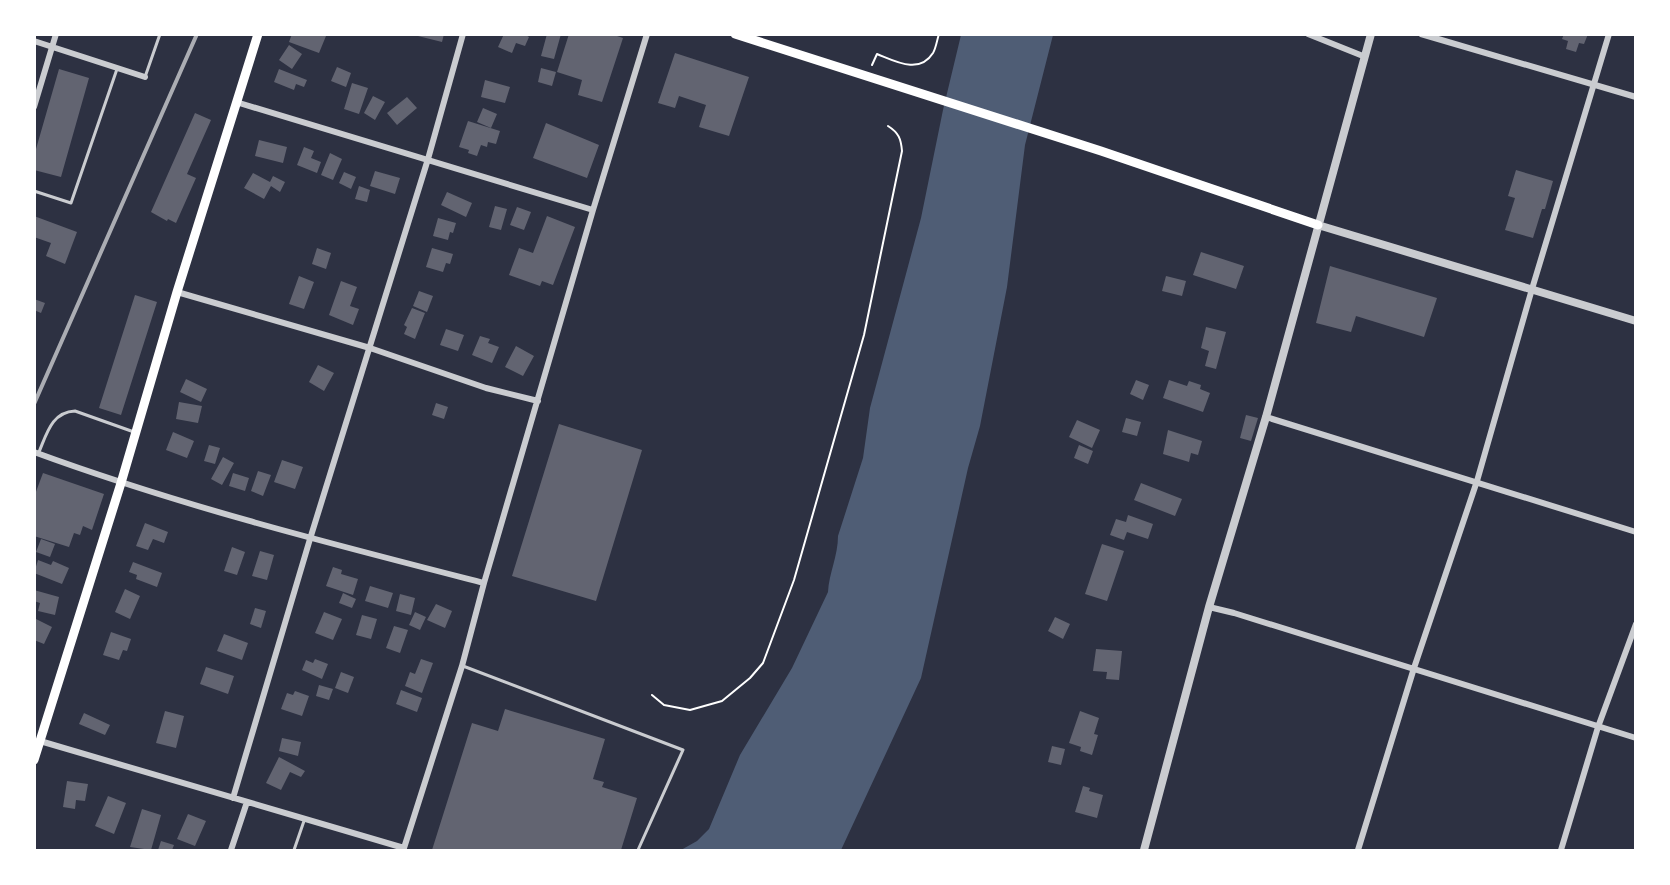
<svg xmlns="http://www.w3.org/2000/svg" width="1670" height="885" viewBox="0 0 1670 885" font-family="Lora,serif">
	<rect width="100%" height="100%" fill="#2d3142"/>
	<!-- water -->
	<path fill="#4f5d75" d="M961 35H1053L1025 145 1007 287 980 426 968 468 921 678 841 850H681L697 841 709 829 740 755 792 668 828 592C829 573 838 556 838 536L863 458 870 408 921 218 943 110Z"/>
	<!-- building -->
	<path fill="#626471" d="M292 34H322L326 36 319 53 289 42Z
		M419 34H444L442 42 418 36Z
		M504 34H524L529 37 525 46 516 43 512 53 498 47Z
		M547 34H561L554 59 541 56Z
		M569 34H611L623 38 602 102 578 95 582 80 557 72Z
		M1564 34H1588L1584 44 1579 43 1576 52 1566 49 1568 41 1562 39Z
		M289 45 302 54 292 69 279 60Z
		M675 53 749 77 729 136 699 127 706 105 679 96 675 108 658 103Z
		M337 67 351 73 346 87 331 81Z
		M541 68 556 72 552 86 538 82Z
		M59 69 89 78 61 177 34 170V156Z
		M279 69 307 80 304 87 296 84 294 90 274 82Z
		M485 80 510 87 505 103 481 97Z
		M352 83 368 88 359 114 344 109Z
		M373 96 385 102 375 120 364 113Z
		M407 97 417 108 397 125 387 113Z
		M483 108 497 114 491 128 477 122Z
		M195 113 211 120 187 174 196 178 176 223 168 219 167 221 151 212Z
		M468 121 500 131 496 144 488 142 487 147 481 145 477 156 468 153 469 150 459 147Z
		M546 123 599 145 587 178 533 158Z
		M259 140 287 147 283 163 255 156Z
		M304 147 314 151 311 158 321 162 317 173 297 165Z
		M330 153 342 159 333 180 321 175Z
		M1516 170 1553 181 1545 209H1542L1533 238 1505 230 1515 198 1508 196Z
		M375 171 400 178 395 194 370 186Z
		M344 172 356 177 351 189 339 183Z
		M253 173 270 182 273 176 285 182 280 192 271 186 264 199 244 188Z
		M359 186 370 190 367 202 355 199Z
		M447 192 472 203 466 217 441 205Z
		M495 206 507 209 501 230 489 227Z
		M517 207 531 212 524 230 510 225Z
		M34 216 77 232 65 264 46 256 51 243 34 237Z
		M547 216 575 227 553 285 542 281 540 286 509 275 519 248 533 253Z
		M438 218 456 223 453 233 450 232 448 240 433 236Z
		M317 248 331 253 326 269 312 264Z
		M432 248 453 254 450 264 446 263 443 272 426 267Z
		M1201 252 1244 266 1236 289 1193 275Z
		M1330 266 1437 298 1424 337 1356 316 1351 332 1316 323Z
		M299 276 314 282 304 309 289 304Z
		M1166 276 1186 281 1182 296 1162 291Z
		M341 281 357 287 350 306 359 309 353 325 329 315Z
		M419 291 433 296 427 312 413 306Z
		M135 295 157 302 121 415 99 408Z
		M34 299 45 303 41 313 34 310Z
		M412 308 425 313 415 339 404 334 407 327 404 325Z
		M1206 327 1226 332 1216 369 1205 366 1209 351 1201 348Z
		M446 329 464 335 458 351 440 345Z
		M480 336 490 339 488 343 499 347 492 363 472 355Z
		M516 346 534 356 523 376 505 367Z
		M318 365 334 373 324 391 309 382Z
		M186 379 207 389 201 402 180 392Z
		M1136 380 1149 385 1143 400 1130 394Z
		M1169 380 1187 386 1189 381 1201 385 1200 389 1210 393 1203 412 1163 398Z
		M179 402 202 406 198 423 176 419Z
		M436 403 448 407 444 419 432 415Z
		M1246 415 1258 418 1251 441 1240 438Z
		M1126 418 1141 422 1137 436 1122 432Z
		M1077 420 1100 430 1092 448 1069 437Z
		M559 424 642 450 596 601 512 576Z
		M1168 430 1202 441 1198 455 1191 453 1189 462 1163 454Z
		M173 432 194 441 187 458 166 450Z
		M209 445 220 448 215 464 204 461Z
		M1079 445 1093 451 1088 464 1074 458Z
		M223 457 234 463 222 485 211 479Z
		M282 460 303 467 295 489 274 482Z
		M258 471 271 475 263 496 251 491Z
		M43 473 104 494 92 530 83 526 80 535 74 533 69 547 34 536V497Z
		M233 473 249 478 245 491 229 486Z
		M1141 483 1182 499 1175 516 1134 500Z
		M1128 515 1153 524 1148 539 1127 532 1124 540 1110 535 1116 519 1126 522Z
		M145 523 168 532 164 543 153 539 148 550 136 546Z
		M41 539 55 544 50 557 36 552Z
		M1102 544 1124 551 1107 601 1085 594Z
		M232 547 245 552 237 575 224 571Z
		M260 551 274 555 267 580 252 576Z
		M38 560 51 565 53 561 69 568 62 584 34 573Z
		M133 562 162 573 157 587 136 579 137 575 129 572Z
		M333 567 342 570 341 574 358 579 353 595 326 586Z
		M370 586 393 593 388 608 365 601Z
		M125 589 140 596 130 619 115 612Z
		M34 590 59 597 55 615 38 611 40 603 34 601Z
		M343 593 356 599 352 608 339 603Z
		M400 594 415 598 411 615 396 611Z
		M436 604 452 611 445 628 427 620Z
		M255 608 266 611 261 628 250 624Z
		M324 612 342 619 333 640 315 633Z
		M415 612 426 617 420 630 409 625Z
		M362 615 377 619 371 639 356 635Z
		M1055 617 1070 624 1063 639 1048 631Z
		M34 618 52 627 44 644 34 640Z
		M394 626 408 630 400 653 386 648Z
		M111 632 131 639 127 651 123 650 119 660 103 655Z
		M224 634 248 643 242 660 217 651Z
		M1096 649 1122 651 1119 680 1106 679 1107 672 1093 671Z
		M315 659 328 664 322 679 302 670 306 660 313 663Z
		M421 659 433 663 422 693 405 686 410 672 415 674Z
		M206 667 234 676 228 694 200 684Z
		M341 672 354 677 348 693 335 688Z
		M319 685 333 689 329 700 316 696Z
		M401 690 422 698 417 712 396 704Z
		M295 691 309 696 302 716 281 709 287 693 293 695Z
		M505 709 605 739 593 779 604 782 602 787 637 798 621 850H432L472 723 498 731Z
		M165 711 184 716 176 748 156 743Z
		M1080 711 1099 718 1094 734 1098 735 1092 755 1080 751 1081 747 1069 743Z
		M84 713 110 725 105 735 79 724Z
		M282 738 301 742 298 756 279 751Z
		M1052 746 1065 749 1061 765 1048 762Z
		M279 757 305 771 301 777 290 772 281 790 266 783Z
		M67 781 88 784 85 801 76 800 75 809 63 807Z
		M1083 786 1090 788 1089 791 1103 795 1097 818 1075 812Z
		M108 796 126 803 114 834 95 826Z
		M142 809 161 815 151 850 130 847Z
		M188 814 206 821 195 846 177 839Z
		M161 841 174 845 172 850H158Z"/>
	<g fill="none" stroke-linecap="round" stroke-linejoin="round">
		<!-- path -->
		<path stroke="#fff" stroke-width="2" d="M872 65 877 54C895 61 919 75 933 53 936 48 937 40 939 34
			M652 695 664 705 690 710 722 701 750 678 763 663 794 580 864 335 902 151C901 139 899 133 888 126"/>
		<!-- service -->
		<path stroke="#caccd0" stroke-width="3" d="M145 77 160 34
			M34 191 71 203 117 69
			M39 452C47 433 52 412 75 411L134 432
			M463 666 683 750 638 850
			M294 850 305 818"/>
		<!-- minor -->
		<path stroke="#caccd0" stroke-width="6" d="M1308 34 1363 56
			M1421 34 1636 97
			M34 41 145 77
			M236 102 593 210
			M34 107 56 34
			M177 292 370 348 486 388 538 401
			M1266 417 1636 532
			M34 452C181 506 332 544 484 583
			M1209 607 1234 613 1636 738
			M40 741 404 848 462 666 484 583 593 210 647 34
			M233 798 310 539 428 159 463 34
			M231 850 247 802
			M1358 850 1414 668 1477 481 1532 289 1609 34
			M1561 850 1598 727 1636 624"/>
		<!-- tertiary -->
		<path stroke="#caccd0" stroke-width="8" d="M1318 225 1636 321
			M1144 850 1209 607 1266 417 1371 34"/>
		<!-- secondary -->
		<path stroke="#fff" stroke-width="9" d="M735 34 1101 151 1318 225
			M34 760 121 483 177 292 258 34"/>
		<!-- rail -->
		<path stroke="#abadb3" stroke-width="4" d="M34 404 197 34"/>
	</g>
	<!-- border -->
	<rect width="1670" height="885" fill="none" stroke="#ffffff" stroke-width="72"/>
</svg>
